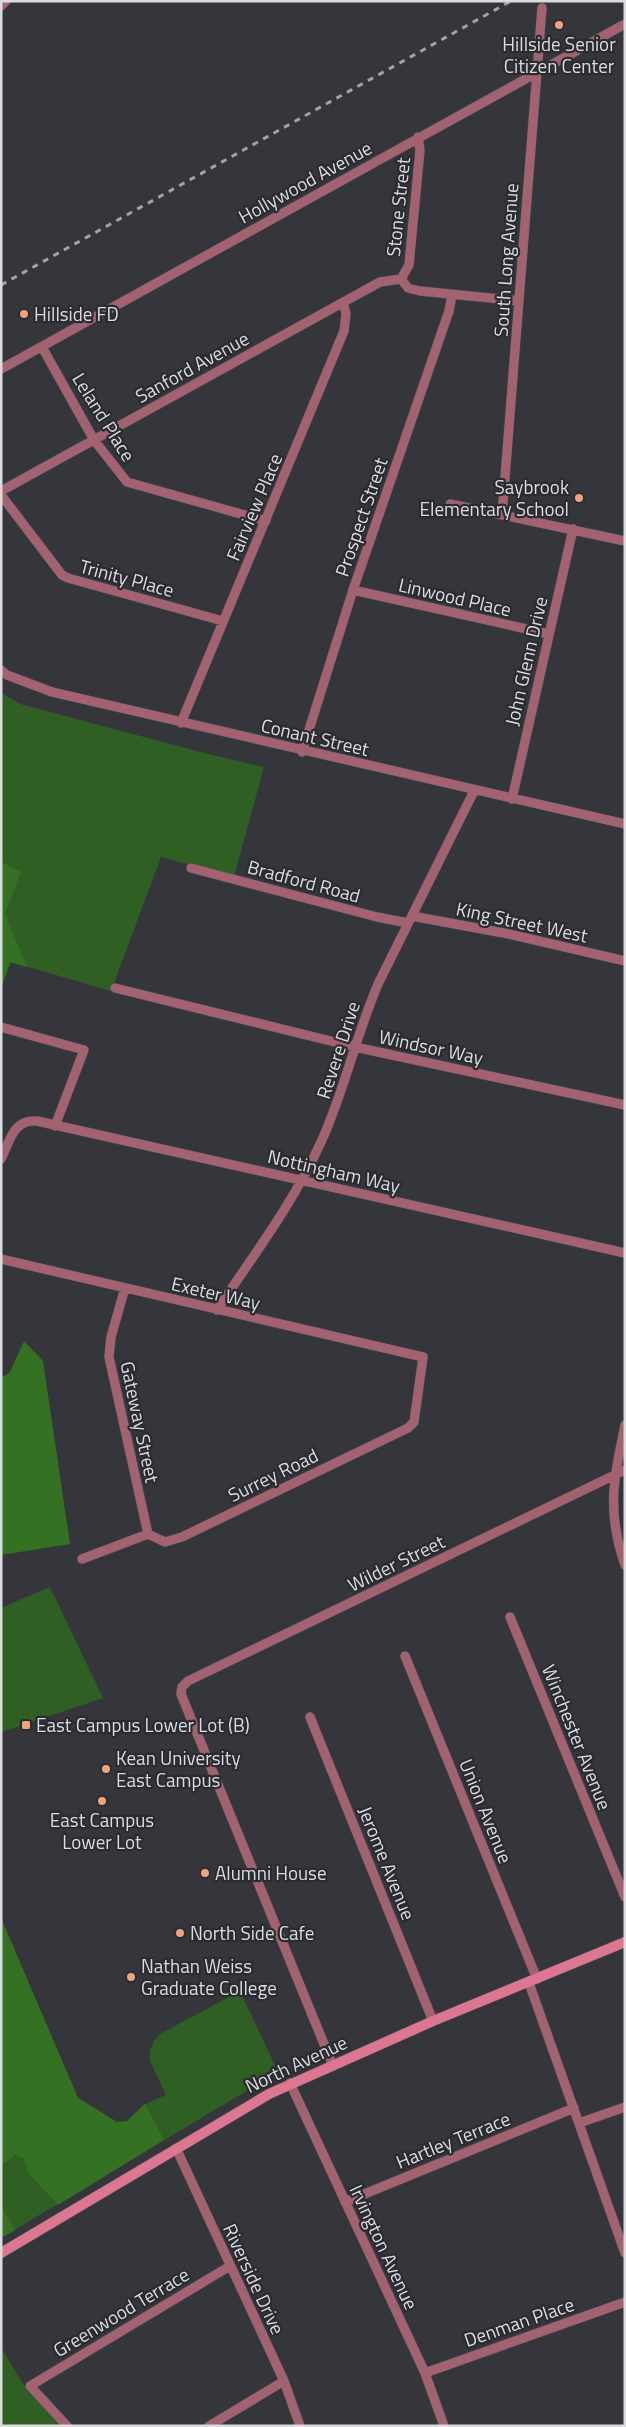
<svg xmlns="http://www.w3.org/2000/svg" width="626" height="2427" viewBox="0 0 626 2427" font-family="'Titillium Web',sans-serif">
	<rect width="100%" height="100%" fill="#35363c"/>
	<!-- green -->
	<path fill="#2f5f22" d="M1 693 20 704 208 754 264 767 234 877 161 857 111 991 11 962 1 988Z
		M50 1587 103 1698 2 1732 1 1608Z
		M1 1918 78 2098 117 2122 127 2121 145 2104 166 2095 150 2061V2050L154 2041 160 2034 240 1991 278 2072 1 2238Z
		M1 2347 23 2384 60 2426H1Z"/>
	<!-- forest -->
	<path fill="#347122" d="M1 862 21 872 5 914 27 967 10 962 1 988Z
		M24 1341 43 1361 70 1544 1 1555V1378L10 1372Z
		M1 1918 78 2098 117 2122 127 2121 145 2104 163 2138 162 2141 58 2205 29 2174 23 2158 15 2155 1 2166Z
		M1 2205 15 2230 1 2238Z"/>
	<g fill="none" stroke-linecap="round" stroke-linejoin="round">
		<defs>
			<path id="minor" d="M1 6 6 1
				M401 279 409 265 420 150 418 137
				M401 279 408 288 420 291 519 301
				M42 347 94 440 127 482 266 521
				M1 369 625 24
				M1 491 380 282 401 279
				M1 495 62 575 68 578 223 621
				M450 504 625 541
				M502 515 542 8
				M353 590 549 634
				M1 670 7 675 52 692 625 824
				M181 723 344 331 346 314 343 302
				M302 752 353 590 449 311 452 295
				M512 799 573 529
				M191 868 377 917 408 923
				M412 916 509 934 625 961
				M115 988 355 1047 625 1105
				M1 1027 84 1050 55 1126
				M1 1159C10 1141 13 1119 37 1121L625 1253
				M1 1259 423 1357 414 1422 408 1428 182 1537 165 1542 148 1534 82 1559
				M125 1288 111 1337 109 1357 148 1534
				M217 1310C253 1256 294 1202 321 1142 345 1090 356 1034 379 982L474 791
				M625 1425C614 1479 606 1510 625 1565
				M510 1617 625 1897
				M405 1656 537 1979
				M310 1717 433 2021
				M529 1983 625 2253
				M333 2066 181 1694 182 1687 188 1681 625 1470
				M290 2083 425 2373 444 2426
				M579 2123 625 2107
				M176 2148 284 2381 300 2426
				M345 2202 574 2108
				M425 2373 625 2302
				M67 2426 30 2386 230 2266
				M209 2426 284 2381"/>
			<path id="secondary" d="M1 2253 269 2094 433 2021 625 1942"/>
		</defs>
		<!-- minor casing -->
		<use href="#minor" stroke="#53545a" stroke-width="10"/>
		<!-- secondary casing -->
		<use href="#secondary" stroke="#53545a" stroke-width="11"/>
		<!-- minor -->
		<use href="#minor" stroke="#a26270" stroke-width="9"/>
		<!-- secondary -->
		<use href="#secondary" stroke="#dd7791" stroke-width="10"/>
		<!-- rail -->
		<path stroke="#a2a3a7" stroke-width="3" stroke-dasharray="6 6" stroke-linecap="butt" d="M1 285 511 1"/>
	</g>
	<!-- markers -->
	<g fill="#f1a17d" stroke="#2b2c32" stroke-width="2">
		<circle cx="559" cy="25" r="5"/>
		<circle cx="24" cy="314" r="5"/>
		<circle cx="579" cy="498" r="5"/>
		<rect x="21" y="1720" width="10" height="10" rx="2.5"/>
		<circle cx="106" cy="1769" r="5"/>
		<circle cx="102" cy="1801" r="5"/>
		<circle cx="205" cy="1873" r="5"/>
		<circle cx="180" cy="1933" r="5"/>
		<circle cx="131" cy="1977" r="5"/>
	</g>
	<g text-anchor="middle" stroke-width="4.5" stroke-linejoin="round" paint-order="stroke">
		<!-- poi labels -->
		<g font-size="19" fill="#dbdce0" stroke="#2b2c32" text-anchor="start">
			<text x="559" y="51" text-anchor="middle">Hillside Senior<tspan x="559" dy="22">Citizen Center</tspan></text>
			<text x="34" y="321">Hillside FD</text>
			<text x="569" y="494" text-anchor="end">Saybrook<tspan x="569" dy="22">Elementary School</tspan></text>
			<text x="36" y="1732">East Campus Lower Lot (B)</text>
			<text x="116" y="1765">Kean University<tspan x="116" dy="22">East Campus</tspan></text>
			<text x="102" y="1827" text-anchor="middle">East Campus<tspan x="102" dy="22">Lower Lot</tspan></text>
			<text x="215" y="1880">Alumni House</text>
			<text x="190" y="1940">North Side Cafe</text>
			<text x="141" y="1973">Nathan Weiss<tspan x="141" dy="22">Graduate College</tspan></text>
		</g>
		<!-- street labels -->
		<g font-size="19" fill="#dbdce0" stroke="#2b2c32">
			<text transform="translate(305 182) rotate(-29)" y="7">Hollywood Avenue</text>
			<text transform="translate(398 207) rotate(-84)" y="7">Stone Street</text>
			<text transform="translate(506 260) rotate(-86)" y="7">South Long Avenue</text>
			<text transform="translate(192 367) rotate(-29)" y="7">Sanford Avenue</text>
			<text transform="translate(104 417) rotate(58)" y="7">Leland Place</text>
			<text transform="translate(254 507) rotate(-67)" y="7">Fairview Place</text>
			<text transform="translate(361 517) rotate(-71)" y="7">Prospect Street</text>
			<text transform="translate(127 578) rotate(15)" y="7">Trinity Place</text>
			<text transform="translate(455 597) rotate(13)" y="7">Linwood Place</text>
			<text transform="translate(526 661) rotate(-77)" y="7">John Glenn Drive</text>
			<text transform="translate(315 737) rotate(13)" y="7">Conant Street</text>
			<text transform="translate(304 881) rotate(15)" y="7">Bradford Road</text>
			<text transform="translate(522 922) rotate(12)" y="7">King Street West</text>
			<text transform="translate(431 1047) rotate(12)" y="7">Windsor Way</text>
			<text transform="translate(338 1050) rotate(-72)" y="7">Revere Drive</text>
			<text transform="translate(334 1171) rotate(13)" y="7">Nottingham Way</text>
			<text transform="translate(216 1293) rotate(13)" y="7">Exeter Way</text>
			<text transform="translate(140 1422) rotate(78)" y="7">Gateway Street</text>
			<text transform="translate(273 1475) rotate(-26)" y="7">Surrey Road</text>
			<text transform="translate(396 1563) rotate(-26)" y="7">Wilder Street</text>
			<text transform="translate(577 1737) rotate(68)" y="7">Winchester Avenue</text>
			<text transform="translate(486 1811) rotate(68)" y="7">Union Avenue</text>
			<text transform="translate(387 1863) rotate(68)" y="7">Jerome Avenue</text>
			<text transform="translate(296 2064) rotate(-25)" y="7">North Avenue</text>
			<text transform="translate(453 2140) rotate(-22)" y="7">Hartley Terrace</text>
			<text transform="translate(384 2247) rotate(65)" y="7">Irvington Avenue</text>
			<text transform="translate(254 2279) rotate(65)" y="7">Riverside Drive</text>
			<text transform="translate(121 2312) rotate(-31)" y="7">Greenwood Terrace</text>
			<text transform="translate(519 2322) rotate(-19)" y="7">Denman Place</text>
		</g>
	</g>
	<!-- border -->
	<rect width="626" height="2427" fill="none" stroke="#dbdce0" stroke-width="5"/>
</svg>
